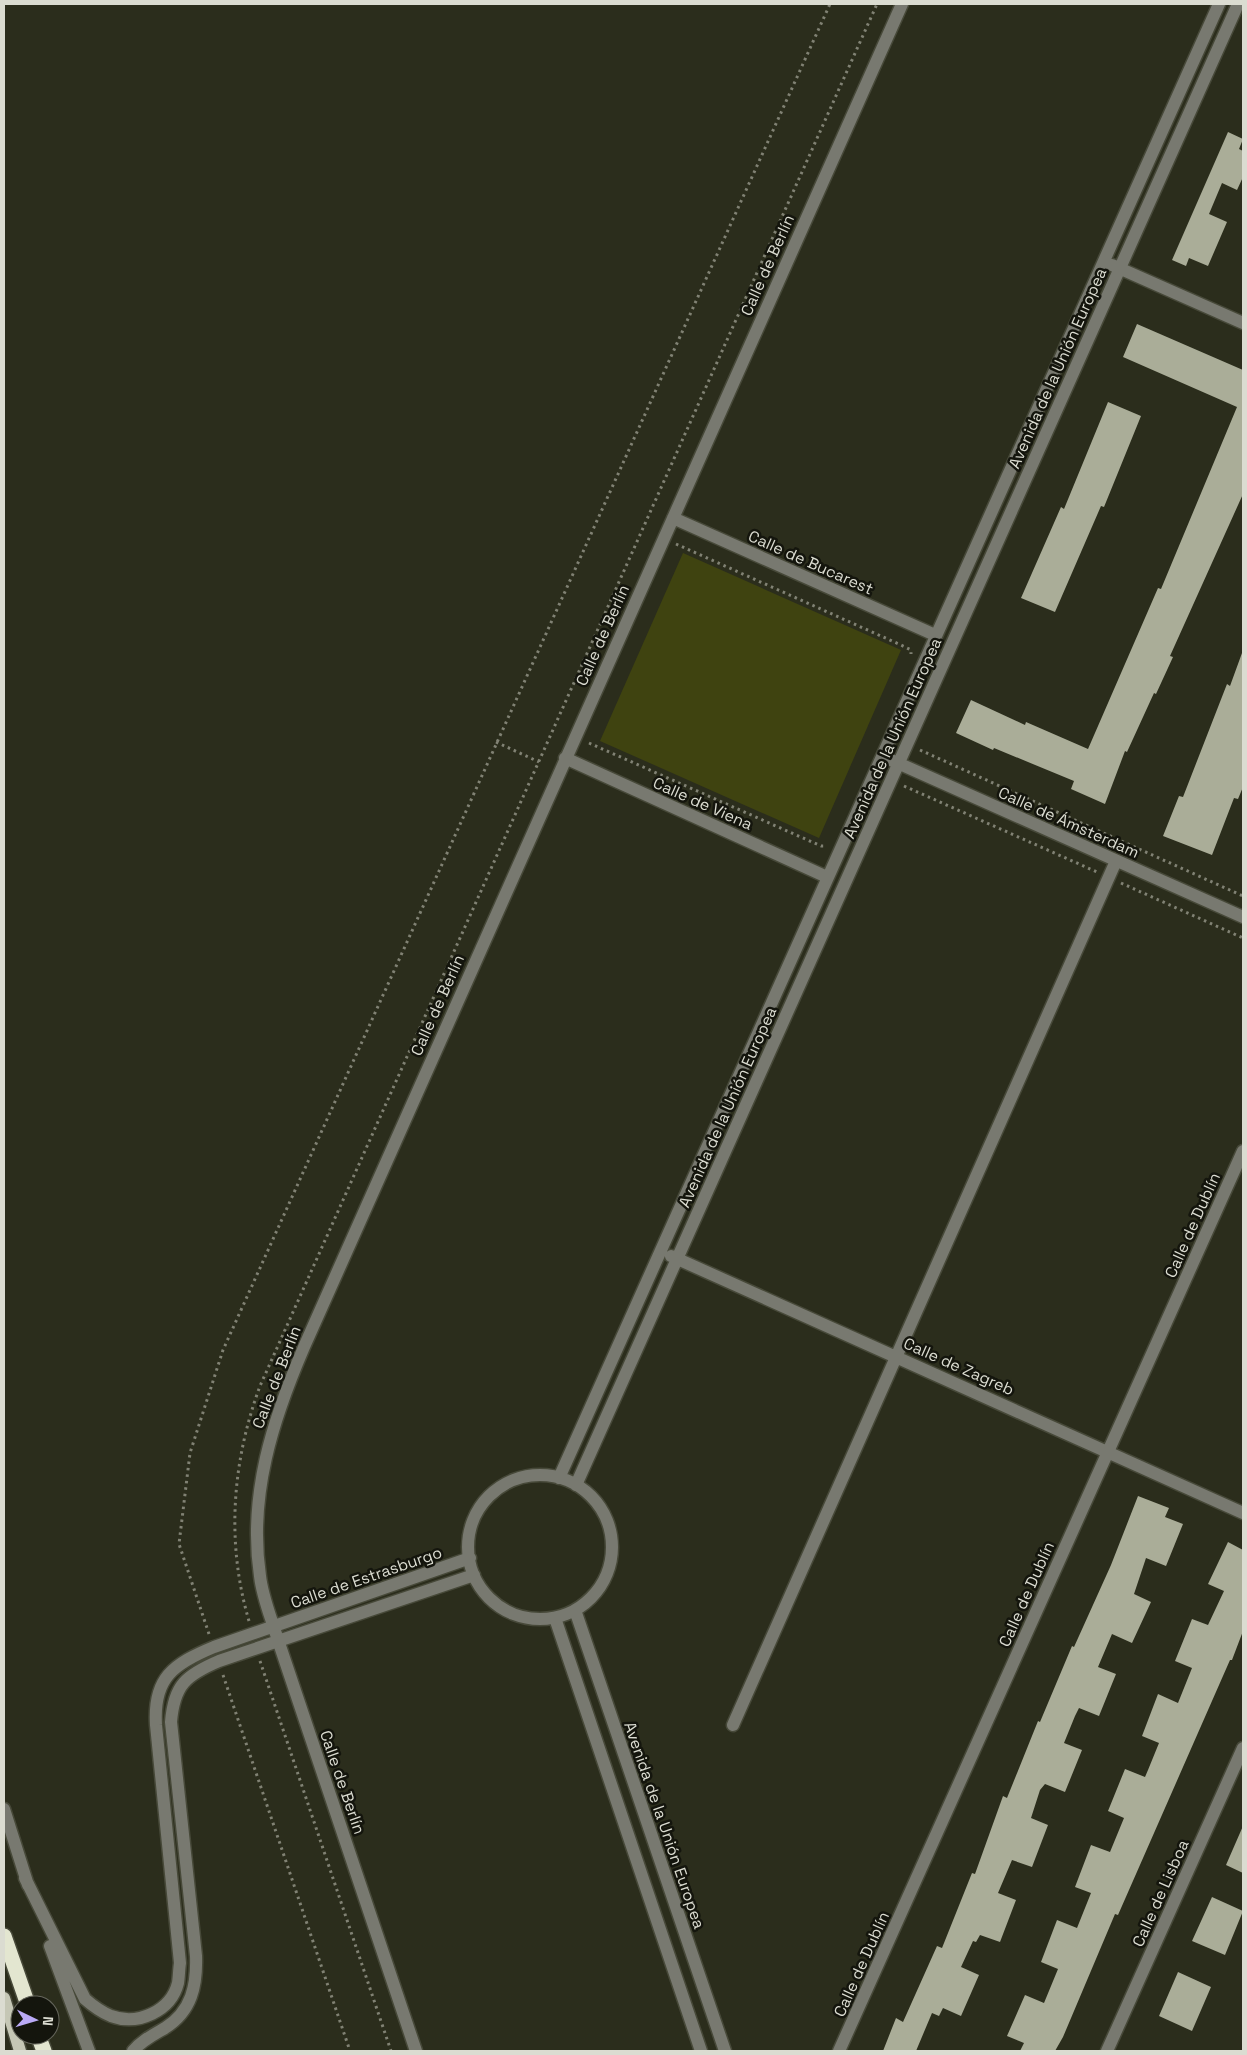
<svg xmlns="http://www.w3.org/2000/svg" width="1247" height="2055" viewBox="0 0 1247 2055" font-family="'Space Grotesk',sans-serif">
	<rect width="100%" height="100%" fill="#2b2d1c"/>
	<!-- green -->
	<path fill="#3f4310" d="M683 553 901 650 819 838 600 741Z"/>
	<!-- building -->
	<path fill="#aaad98" d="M1228 132 1243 139 1239 149 1243 151V177L1237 190 1222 183 1209 214 1227 222 1208 266 1189 258 1186 266 1172 260Z
		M1137 324 1243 370V494L1170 656 1173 657 1156 694 1154 693 1127 752 1125 751 1105 804 1071 789 1074 781 994 748 993 750 956 733 971 700 1025 725 1026 722 1088 749 1158 588 1161 589 1237 407 1123 357Z
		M1108 402 1141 416 1104 507 1101 506 1055 612 1021 598 1061 507 1064 509Z
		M1242 653 1243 787 1238 799 1234 798 1212 855 1163 836 1179 796 1183 797 1227 684 1230 686Z
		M1138 1496 1169 1508 1165 1517 1183 1524 1166 1566 1146 1558 1134 1594 1151 1602 1132 1643 1112 1634 1098 1667 1116 1674 1099 1716 1079 1708 1075 1716 1064 1743 1082 1750 1065 1792 1045 1784 1040 1790 1031 1818 1048 1825 1032 1867 1012 1860 998 1893 1016 1900 1000 1942 980 1935 976 1942 973 1941 961 1967 979 1975 961 2016 943 2008 939 2016 932 2013 916 2051H883L896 2018 903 2022 937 1946 942 1948 972 1873 975 1874 1003 1796 1007 1798 1038 1721 1040 1722 1072 1646 1074 1647 1111 1565Z
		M1228 1542 1243 1550V1631L1232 1660H1230L1118 1915 1115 1914 1063 2037 1055 2051H1020L1024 2043 1007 2036 1025 1995 1044 2003 1058 1969 1041 1962 1057 1920 1077 1928 1091 1893 1075 1887 1091 1845 1110 1852 1124 1818 1108 1811 1125 1769 1145 1777 1148 1770 1159 1743 1142 1736 1158 1694 1178 1703 1192 1668 1175 1661 1192 1619 1208 1625 1224 1591 1208 1584Z
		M1243 1826V1873L1226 1865Z
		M1212 1897 1243 1911 1225 1955 1192 1941Z
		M1178 1972 1211 1987 1192 2031 1159 2016Z"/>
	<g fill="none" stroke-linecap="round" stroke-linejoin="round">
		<defs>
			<path id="minor" d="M1112 265 1243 323
				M673 518 935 635
				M565 758 827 877
				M891 760 1243 917
				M671 1256 1243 1513
				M468 1547a72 72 0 1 1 144 0a72 72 0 1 1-144 0Z
				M559 1478 1219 4
				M576 1485 1238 4
				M575 1610 725 2051
				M555 1618 701 2051
				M733 1725 1116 861
				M4 1809 28 1885
				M25 1878 85 1999C93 2006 101 2012 111 2016 138 2026 171 2011 178 1983 179 1977 179 1969 180 1963L156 1725C153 1678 173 1664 214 1647L470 1558
				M50 1946 89 2051
				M133 2051C141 2041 153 2035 165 2028 192 2011 197 1985 196 1956L171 1722C174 1685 186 1675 219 1661L474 1575
				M416 2051 276 1634C270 1615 262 1595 260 1576 248 1495 273 1419 304 1347L902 4
				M839 2051 1243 1151
				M1107 2051 1243 1748"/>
			<path id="major" d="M4 1998 20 2051"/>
			<path id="highway" d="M4 1936 28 2005
				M38 2035 44 2051"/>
		</defs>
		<!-- minor casing -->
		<use href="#minor" stroke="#474939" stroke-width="15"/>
		<!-- major casing -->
		<use href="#major" stroke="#474939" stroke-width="15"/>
		<!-- highway casing -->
		<use href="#highway" stroke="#474939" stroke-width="18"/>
		<!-- path -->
		<path stroke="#818274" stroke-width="3" stroke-dasharray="2.5 4" stroke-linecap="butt" d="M676 544 901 645 911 650V654
			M496 742 539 762
			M589 743 821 846H826
			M920 750 1243 896
			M904 786 1097 872
			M1121 883 1243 938
			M249 1621C226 1543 232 1462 260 1386L877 4
			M209 1634 179 1544 190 1453 223 1350 830 4
			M260 1661 391 2051
			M223 1675 350 2051"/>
		<!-- minor -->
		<use href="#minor" stroke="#787970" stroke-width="12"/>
		<!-- major -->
		<use href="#major" stroke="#c5c7b5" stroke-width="12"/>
		<!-- highway -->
		<use href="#highway" stroke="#e3e6d0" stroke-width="15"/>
	</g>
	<g text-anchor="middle" stroke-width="5" stroke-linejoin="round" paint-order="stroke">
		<!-- street labels -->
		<g font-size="16" fill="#dbdcd1" stroke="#14150d">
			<text transform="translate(767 265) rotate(-66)" y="6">Calle de Berlín</text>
			<text transform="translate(1057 368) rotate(-66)" y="6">Avenida de la Unión Europea</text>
			<text transform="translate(811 562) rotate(24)" y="6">Calle de Bucarest</text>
			<text transform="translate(602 635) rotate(-66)" y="6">Calle de Berlín</text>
			<text transform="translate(892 738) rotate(-66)" y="6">Avenida de la Unión Europea</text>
			<text transform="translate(703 803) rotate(24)" y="6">Calle de Viena</text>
			<text transform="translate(1069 822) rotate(24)" y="6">Calle de Ámsterdam</text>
			<text transform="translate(437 1005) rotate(-66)" y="6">Calle de Berlín</text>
			<text transform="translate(727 1107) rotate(-66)" y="6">Avenida de la Unión Europea</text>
			<text transform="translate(1192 1225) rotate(-66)" y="6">Calle de Dublín</text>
			<text transform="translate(959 1366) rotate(24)" y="6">Calle de Zagreb</text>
			<text transform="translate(276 1377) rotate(-69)" y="6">Calle de Berlín</text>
			<text transform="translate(366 1577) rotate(-19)" y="6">Calle de Estrasburgo</text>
			<text transform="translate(1026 1594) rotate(-66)" y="6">Calle de Dublín</text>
			<text transform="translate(343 1782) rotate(71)" y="6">Calle de Berlín</text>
			<text transform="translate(665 1825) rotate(71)" y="6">Avenida de la Unión Europea</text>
			<text transform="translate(1160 1893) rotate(-66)" y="6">Calle de Lisboa</text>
			<text transform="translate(861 1964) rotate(-66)" y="6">Calle de Dublín</text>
		</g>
	</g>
	<!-- border -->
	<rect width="1247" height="2055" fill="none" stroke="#dbdcd1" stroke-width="10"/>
	<!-- north arrow -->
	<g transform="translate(35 2020) rotate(95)"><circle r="24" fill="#14150d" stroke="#64655b"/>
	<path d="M0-4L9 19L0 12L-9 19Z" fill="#baaaf6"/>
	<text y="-8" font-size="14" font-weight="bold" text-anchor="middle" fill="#dbdcd1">N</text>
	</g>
</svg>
